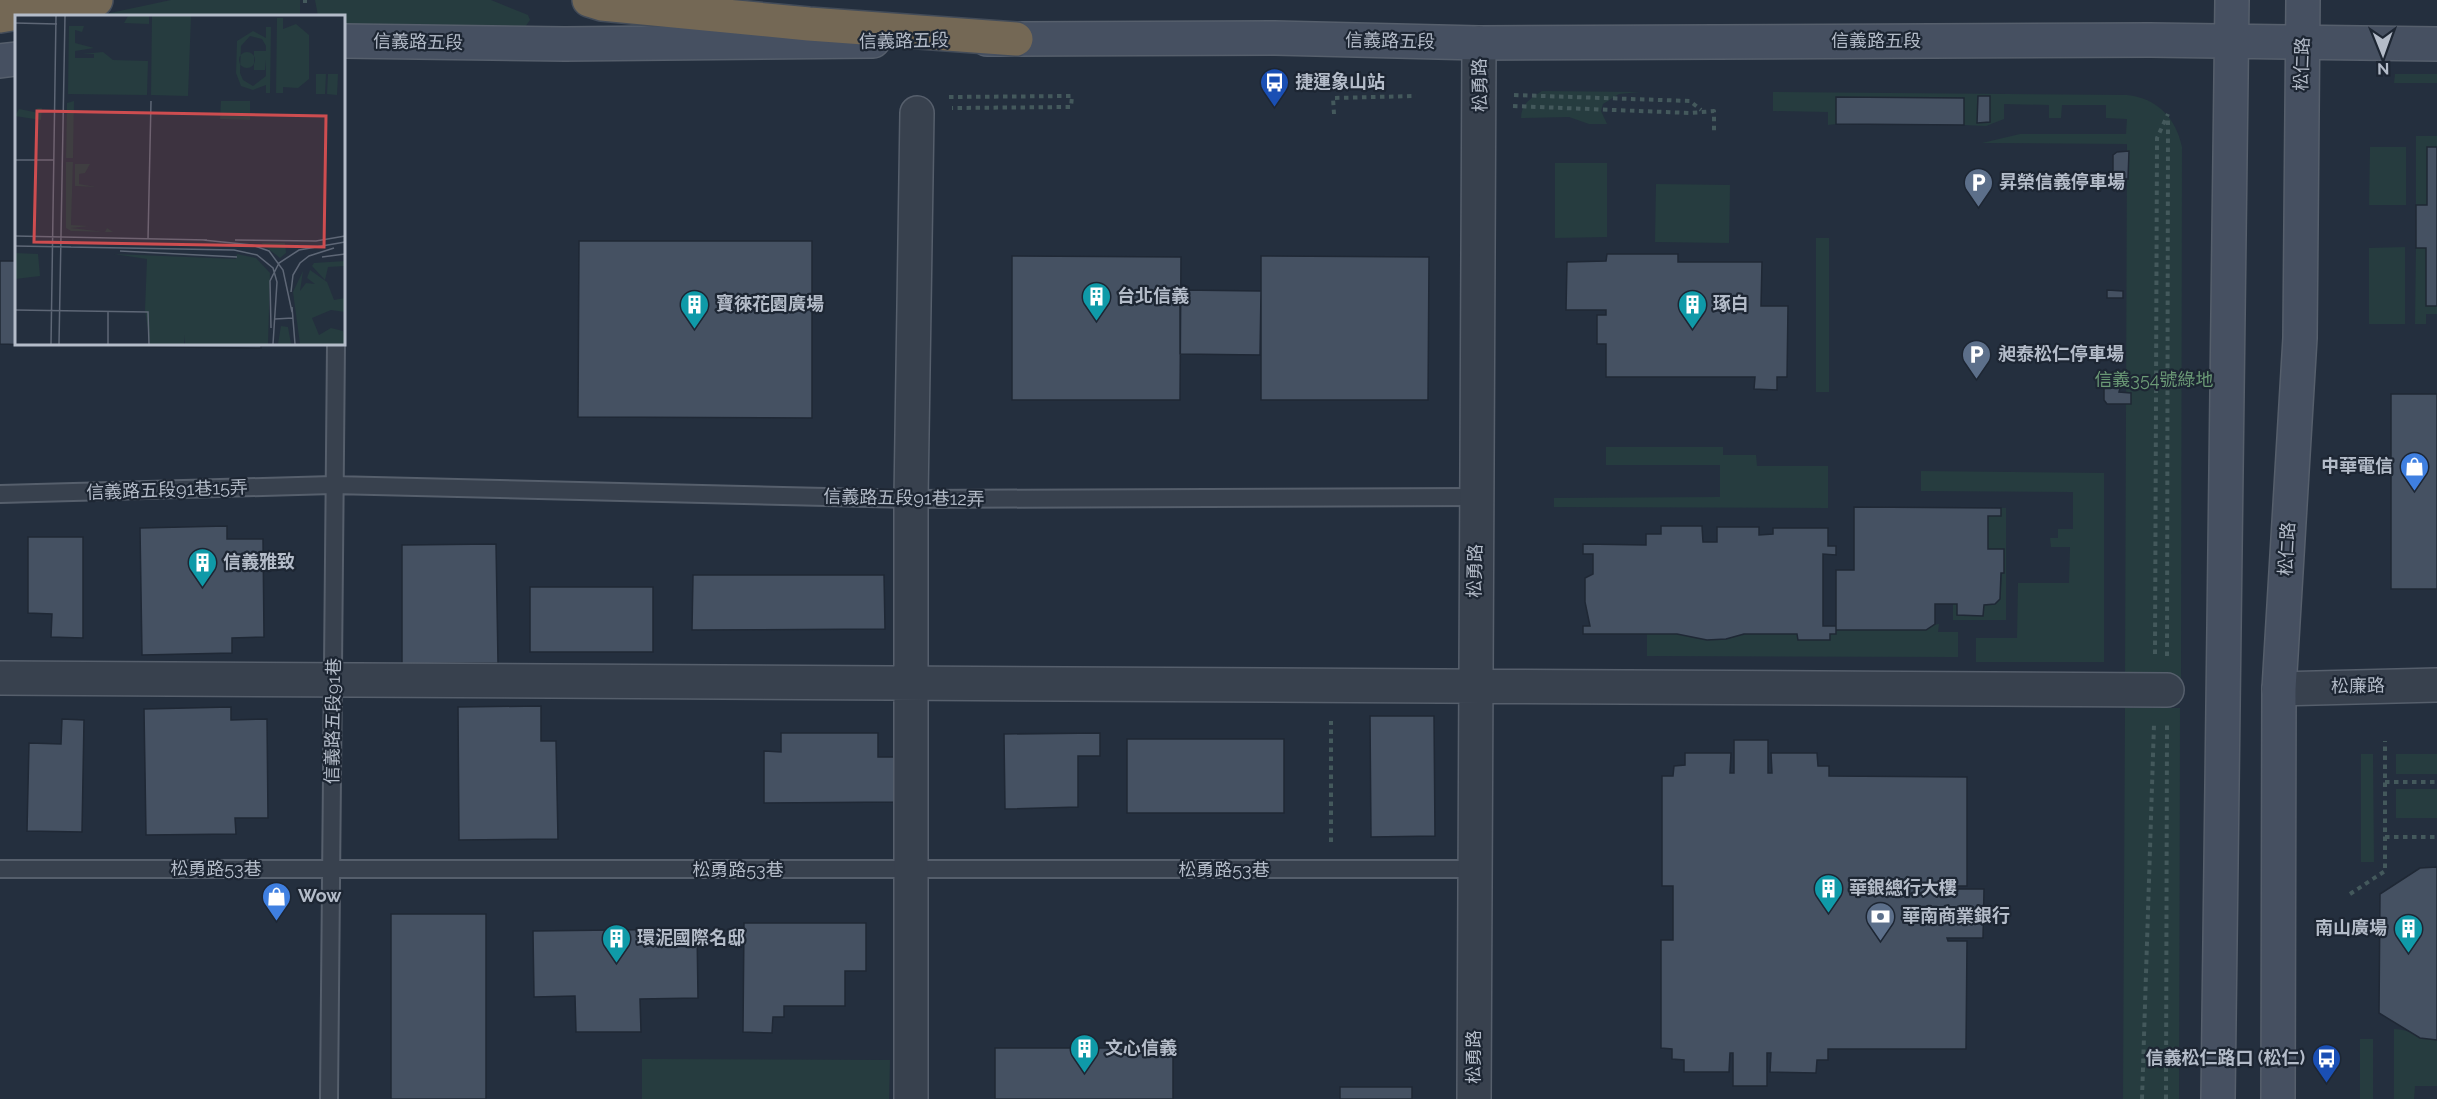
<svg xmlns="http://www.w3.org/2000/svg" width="2437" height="1099" viewBox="0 0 2437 1099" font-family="Raleway,'Noto Sans TC',sans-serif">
	<rect width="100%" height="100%" fill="#242f3e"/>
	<!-- green -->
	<path fill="#263c3f" d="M171 0H300V16H96Z
		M315 0H491L528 15 530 20 525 27 344 24V16H318Z
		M2395 74H2437V83H2394Z
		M1542 91 1640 92 1619 94 1603 104 1601 111 1607 124H1589L1569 117 1521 118C1521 104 1531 98 1542 91Z
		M1773 92 2127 95C2157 98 2176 118 2182 147L2181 680H2125L2127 144 1982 143 2020 134H2126L2127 119 2106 118V105H2062L2061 118H2049V105L2004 104V119L1986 126 1964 125V98L1837 97 1836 124 1828 125V112L1773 111Z
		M2416 136H2437V147H2427V205H2416Z
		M2370 147H2406V205H2369Z
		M1555 163H1607V237L1555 238Z
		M1656 184 1730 185 1729 243 1655 242Z
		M1816 238H1829V392H1816Z
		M2405 247V324H2369V248Z
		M2416 248H2426V306H2437V314H2426V324H2415Z
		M1606 447H1723V455H1756L1757 466H1828V508L1554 507V498L1720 497V465H1606Z
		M1921 471 2104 473V662H1976V638H2017L2018 583H2069L2070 547H2051L2050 538H2058V529H2073V492L1921 491Z
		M2001 508H2006V620H1953V604H1957V615L1983 616 1984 605 1995 604 2000 599 2004 549H1988V516H2000Z
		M1939 624 1938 632H1958V657L1647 656V634H1677L1707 640 1726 639 1744 634H1797L1798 640H1830V634H1835L1836 630H1926L1932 625Z
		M2125 708H2180L2179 1099H2123Z
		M2361 754H2373L2374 862H2361Z
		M2396 754H2437V774H2396Z
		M2396 789H2437V818H2396Z
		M2394 1029C2410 1029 2419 1038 2437 1040V1086H2415L2414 1099H2394Z
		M2360 1039H2373V1099H2360Z
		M642 1059 890 1060 889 1099H642Z"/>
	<!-- building -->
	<path fill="#455162" stroke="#1f2835" stroke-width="1.5" d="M1978 96H1990V122L1977 123Z
		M1836 97 1964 98V125L1836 124Z
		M2427 147H2437V306H2426V248H2416V205H2427Z
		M2129 151 2128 179H2113V155L2117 152Z
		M579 241H812V418L578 417Z
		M1607 254H1678V262H1762L1761 306H1788L1787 377H1777V390L1754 389 1755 377H1606V344H1597V315H1606V310H1566L1567 262 1606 261Z
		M1012 256 1181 257 1180 400H1012Z
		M1261 256 1429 257 1428 400H1261Z
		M0 261H16V344L33 345 0 344Z
		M1180 290 1261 291 1260 355 1180 354Z
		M2107 290 2123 291V298H2107Z
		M33 344H89V346L33 345Z
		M89 344H261V348L89 346Z
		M2104 388H2120L2119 392 2131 393V404H2107L2104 400Z
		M2391 394H2437V589H2391Z
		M1854 507 2001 508V516H1988V549H2004V573H2001L2000 599 1995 604 1984 605 1983 616 1957 615V604H1935V624L1926 630H1836V570H1854Z
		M227 526V539H263L264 637 232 638V653L142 655 140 528Z
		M1661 526H1702L1703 542H1717V527H1759V535L1773 534V528H1828V546H1836V555L1823 554V626H1836V634H1830V640H1798L1797 634H1744L1726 639 1707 640 1677 634H1583V626H1590L1585 602V578L1593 574V554H1583V544L1646 545V534H1661Z
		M28 537H83V638L51 637 52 614 28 613Z
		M496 544 498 663 402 664V545Z
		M693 575H884L885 629 692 630Z
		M530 587H653V652H530Z
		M541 706V741H556L558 839 459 840 458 707Z
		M231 707V720L267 719 268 818H235L236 834 146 835 144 709Z
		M1370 716H1434L1435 836 1371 837Z
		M62 719 84 720 82 832 27 831 29 743 61 744Z
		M781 733H878V757H900V802L764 803V751L781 752Z
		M1100 733V756H1078V807L1005 809 1004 734Z
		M1127 739H1284V813H1127Z
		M1734 740H1768V773H1772L1771 753H1817L1818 766H1829V776L1967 777V886H1948V889H1984L1983 938H1947L1948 941H1967L1966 1049H1828V1060H1817L1816 1073 1770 1072 1771 1053H1767V1086H1733V1053H1730L1729 1072H1684V1060L1672 1059V1049L1661 1048V940H1673V886H1662V776H1673L1674 766 1685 765V753H1731L1730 773H1734Z
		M2437 867V1040L2420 1038 2379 1013 2380 894 2420 868Z
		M391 914H486V1099H391Z
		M744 923H866V971H845V1006H784V1017H773L772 1033 743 1032Z
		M697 929 698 998 640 999 641 1032H576L575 996 534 997 533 931Z
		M995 1048H1173V1099H995Z
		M1340 1087H1412V1099H1340Z"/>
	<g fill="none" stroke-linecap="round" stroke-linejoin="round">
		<defs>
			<path id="lane" d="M0 494 333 485 911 499 1476 497
				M0 869H1475
				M329 1099 336 344"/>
			<path id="street" d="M0 678 2167 690
				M2279 689 2437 685
				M911 1099V499L917 113
				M1474 1099 1479 43"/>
			<path id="secondary" d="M987 39 1275 38 1479 43 2150 40 2437 44
				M344 41 565 44 873 41
				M0 61 16 59
				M2218 1099 2232 0
				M2278 1099 2279 689 2300 338 2303 0"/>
			<path id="highway" d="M589 0 602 4 809 24 1016 39
				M0 16 96 0"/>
		</defs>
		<!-- lane casing -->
		<use href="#lane" stroke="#565f6c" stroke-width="20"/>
		<!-- street casing -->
		<use href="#street" stroke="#565f6c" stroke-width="36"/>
		<!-- secondary casing -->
		<use href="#secondary" stroke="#565f6c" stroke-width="36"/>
		<!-- highway casing -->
		<use href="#highway" stroke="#434c59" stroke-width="36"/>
		<!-- path -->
		<path stroke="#44595c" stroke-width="4" stroke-dasharray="4.5 4.5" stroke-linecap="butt" d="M305 0V3
			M1514 95 1690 101 1701 110
			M949 97 1072 96 1071 107 952 108
			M1513 106 1690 113 1714 111V132
			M1334 114 1333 98 1416 96
			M2155 654 2157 138 2168 114
			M2167 656 2168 117
			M2385 782H2437
			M2385 837H2437
			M1331 842V721
			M2350 894 2385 871V741
			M2142 1099 2154 724
			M2166 1099 2167 723"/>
		<!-- lane -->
		<use href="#lane" stroke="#38414e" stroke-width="16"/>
		<!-- street -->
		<use href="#street" stroke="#38414e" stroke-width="33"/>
		<!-- secondary -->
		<use href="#secondary" stroke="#465061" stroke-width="33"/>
		<!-- highway -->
		<use href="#highway" stroke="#746855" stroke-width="33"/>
	</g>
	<!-- icons -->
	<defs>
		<symbol id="bus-pin" viewBox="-11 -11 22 30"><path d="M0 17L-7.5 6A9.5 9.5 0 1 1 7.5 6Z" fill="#1a4fb4" stroke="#1d2633"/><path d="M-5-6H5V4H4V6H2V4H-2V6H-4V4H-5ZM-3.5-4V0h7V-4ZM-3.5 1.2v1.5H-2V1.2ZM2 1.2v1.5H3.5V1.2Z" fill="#fff"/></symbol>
		<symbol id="parking-pin" viewBox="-11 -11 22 30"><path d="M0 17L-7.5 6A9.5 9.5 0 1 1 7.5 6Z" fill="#5c6f8a" stroke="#1d2633"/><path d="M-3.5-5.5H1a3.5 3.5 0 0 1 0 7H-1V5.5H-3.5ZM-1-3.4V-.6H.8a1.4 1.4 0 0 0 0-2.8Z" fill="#fff"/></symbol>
		<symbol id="building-pin" viewBox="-11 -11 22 30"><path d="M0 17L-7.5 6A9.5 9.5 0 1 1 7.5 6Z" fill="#0f9aa8" stroke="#1d2633"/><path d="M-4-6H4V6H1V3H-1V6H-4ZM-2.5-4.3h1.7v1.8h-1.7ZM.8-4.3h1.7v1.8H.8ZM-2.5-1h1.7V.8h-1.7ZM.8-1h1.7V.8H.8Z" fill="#fff"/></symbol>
		<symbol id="shop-pin" viewBox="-11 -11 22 30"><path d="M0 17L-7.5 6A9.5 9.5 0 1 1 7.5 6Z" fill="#3f7fe0" stroke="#1d2633"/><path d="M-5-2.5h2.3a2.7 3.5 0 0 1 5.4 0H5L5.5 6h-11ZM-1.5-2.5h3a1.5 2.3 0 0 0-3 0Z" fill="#fff"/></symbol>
		<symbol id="bank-pin" viewBox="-11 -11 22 30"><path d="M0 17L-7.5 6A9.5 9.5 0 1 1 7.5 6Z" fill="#5c6f8a" stroke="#1d2633"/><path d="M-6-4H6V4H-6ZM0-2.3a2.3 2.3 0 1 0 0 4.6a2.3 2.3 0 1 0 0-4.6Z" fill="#fff"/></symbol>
	</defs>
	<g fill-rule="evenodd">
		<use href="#bus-pin" x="1258" y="66" width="33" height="45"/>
		<use href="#parking-pin" x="1962" y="166" width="33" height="45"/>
		<use href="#building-pin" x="1080" y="280" width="33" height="45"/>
		<use href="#building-pin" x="678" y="288" width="33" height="45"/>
		<use href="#building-pin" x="1676" y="288" width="33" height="45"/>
		<use href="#parking-pin" x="1960" y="338" width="33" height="45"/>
		<use href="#shop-pin" x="2398" y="450" width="33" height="45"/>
		<use href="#building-pin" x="186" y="546" width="33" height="45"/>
		<use href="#building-pin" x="1812" y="872" width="33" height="45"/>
		<use href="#shop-pin" x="260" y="880" width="33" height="45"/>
		<use href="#bank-pin" x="1864" y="900" width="33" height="45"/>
		<use href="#building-pin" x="2392" y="912" width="33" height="45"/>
		<use href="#building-pin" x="600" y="922" width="33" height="45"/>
		<use href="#building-pin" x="1068" y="1032" width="33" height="45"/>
		<use href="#bus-pin" x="2310" y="1042" width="33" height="45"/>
	</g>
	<g text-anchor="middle" stroke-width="4.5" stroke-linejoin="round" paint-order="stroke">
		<!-- street labels -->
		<g font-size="18" fill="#b4bcc9" stroke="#1d2633">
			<text transform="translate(904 41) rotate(-1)" y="6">信義路五段</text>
			<text transform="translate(1390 41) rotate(1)" y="6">信義路五段</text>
			<text x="1876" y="47">信義路五段</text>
			<text transform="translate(418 42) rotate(1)" y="6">信義路五段</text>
			<text transform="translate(2302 64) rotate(-88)" y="6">松仁路</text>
			<text transform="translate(1480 85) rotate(-91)" y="6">松勇路</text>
			<text transform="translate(167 490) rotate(-2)" y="6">信義路五段91巷15弄</text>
			<text transform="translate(904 498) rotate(1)" y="6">信義路五段91巷12弄</text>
			<text transform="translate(2287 549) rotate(-87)" y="6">松仁路</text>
			<text transform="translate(1475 571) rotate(-89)" y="6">松勇路</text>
			<text transform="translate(2358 686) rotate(-1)" y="6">松廉路</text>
			<text transform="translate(333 721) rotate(-89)" y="6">信義路五段91巷</text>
			<text x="216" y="875">松勇路53巷</text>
			<text x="738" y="876">松勇路53巷</text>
			<text x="1224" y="876">松勇路53巷</text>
			<text transform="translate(1474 1057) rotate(-90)" y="6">松勇路</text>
		</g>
		<!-- poi labels -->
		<g font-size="18" font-weight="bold" fill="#b4bcc9" stroke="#1d2633" text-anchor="start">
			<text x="1295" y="88">捷運象山站</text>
			<text x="1999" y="188">昇榮信義停車場</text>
			<text x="1117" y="302">台北信義</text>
			<text x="716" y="310">寶徠花園廣場</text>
			<text x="1713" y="310">琢白</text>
			<text x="1998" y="360">昶泰松仁停車場</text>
			<text x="2393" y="472" text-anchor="end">中華電信</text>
			<text x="223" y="568">信義雅致</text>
			<text x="1849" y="894">華銀總行大樓</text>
			<text x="298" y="902">Wow</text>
			<text x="1902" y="922">華南商業銀行</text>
			<text x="2387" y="934" text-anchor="end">南山廣場</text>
			<text x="637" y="944">環泥國際名邸</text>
			<text x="1105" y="1054">文心信義</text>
			<text x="2305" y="1064" text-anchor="end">信義松仁路口 (松仁)</text>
		</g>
		<!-- park labels -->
		<g font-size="18" fill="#6b9a76" stroke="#1d2633">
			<text x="2154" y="386">信義354號綠地</text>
		</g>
	</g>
	<!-- overview -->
	<g transform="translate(15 15)">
		<rect width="330" height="330" fill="#242f3e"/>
		<path d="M113 1H134V9L109 8ZM137 1H176L173 81 136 80ZM262 3H268V14L281 9 294 20V64L283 73 268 72V78H261ZM54 11H69L67 17 60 15V28L79 33 60 36V43H79V39H67L88 37 98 45 133 46 132 80 53 79ZM251 12H256L255 78H251V70L238 75 226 71 221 58 222 26 238 16 251 23ZM235 21 247 24 251 31V36H239V55H250L251 45V61L238 71 228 65 225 58 226 31ZM224 45a8 8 0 1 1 16 0a8 8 0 1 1-16 0ZM301 59H311L310 79H301ZM313 59H323L322 80 312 79ZM59 86 58 143H51L52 88ZM206 86H235V105L205 104ZM22 93H27L26 105 0 101 4 94 24 98ZM51 147H58L56 210 74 211 56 213 90 217 92 213 98 217 56 216 51 213ZM60 149H75L70 158 64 159V169L81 172 60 171ZM246 228H270L271 238 265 243ZM0 238 23 239 25 261 0 264ZM99 239 221 244 222 239 241 243 255 258 253 329H170L169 320V329H135L130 295 132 244ZM330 246V251L313 252 310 265 297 251 299 248ZM295 255 312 267 319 285 330 283V297L316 295 297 303 304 320 316 313 328 316 330 329H285L278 277 288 256 285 276 291 268 300 269 292 263ZM266 311 273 312 276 329H263Z" fill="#263c3f" fill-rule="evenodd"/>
		<path fill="none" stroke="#5e6776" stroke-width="1.5" d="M0 8 42 9M0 145H39M0 221 192 225M133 224 136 86M188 225 237 230 254 236 268 255 277 297M220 225 301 226 330 221M0 231 56 232M53 232 219 235 242 240 258 253 262 267 258 329M105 236 222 242M307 242 330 239M276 277 278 260 285 248 294 241 319 233M277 292 280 329M0 295 133 297 134 329M260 304 278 303M256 313 255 266 264 248 284 235 330 227M36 329 41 1M44 329 50 1M93 329V296"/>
		<path fill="#ce4d50" fill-opacity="0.15" stroke="#ce4d50" stroke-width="3" d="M22 96 311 101 309 232 19 227Z"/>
		<rect width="330" height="330" fill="none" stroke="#b4bcc9" stroke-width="3"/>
	</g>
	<!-- north arrow -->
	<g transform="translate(2383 54) rotate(179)" stroke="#1d2633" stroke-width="4.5" paint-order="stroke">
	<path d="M0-4.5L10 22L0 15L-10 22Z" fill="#b4bcc9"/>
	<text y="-9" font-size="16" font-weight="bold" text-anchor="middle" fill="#b4bcc9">N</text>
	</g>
</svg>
